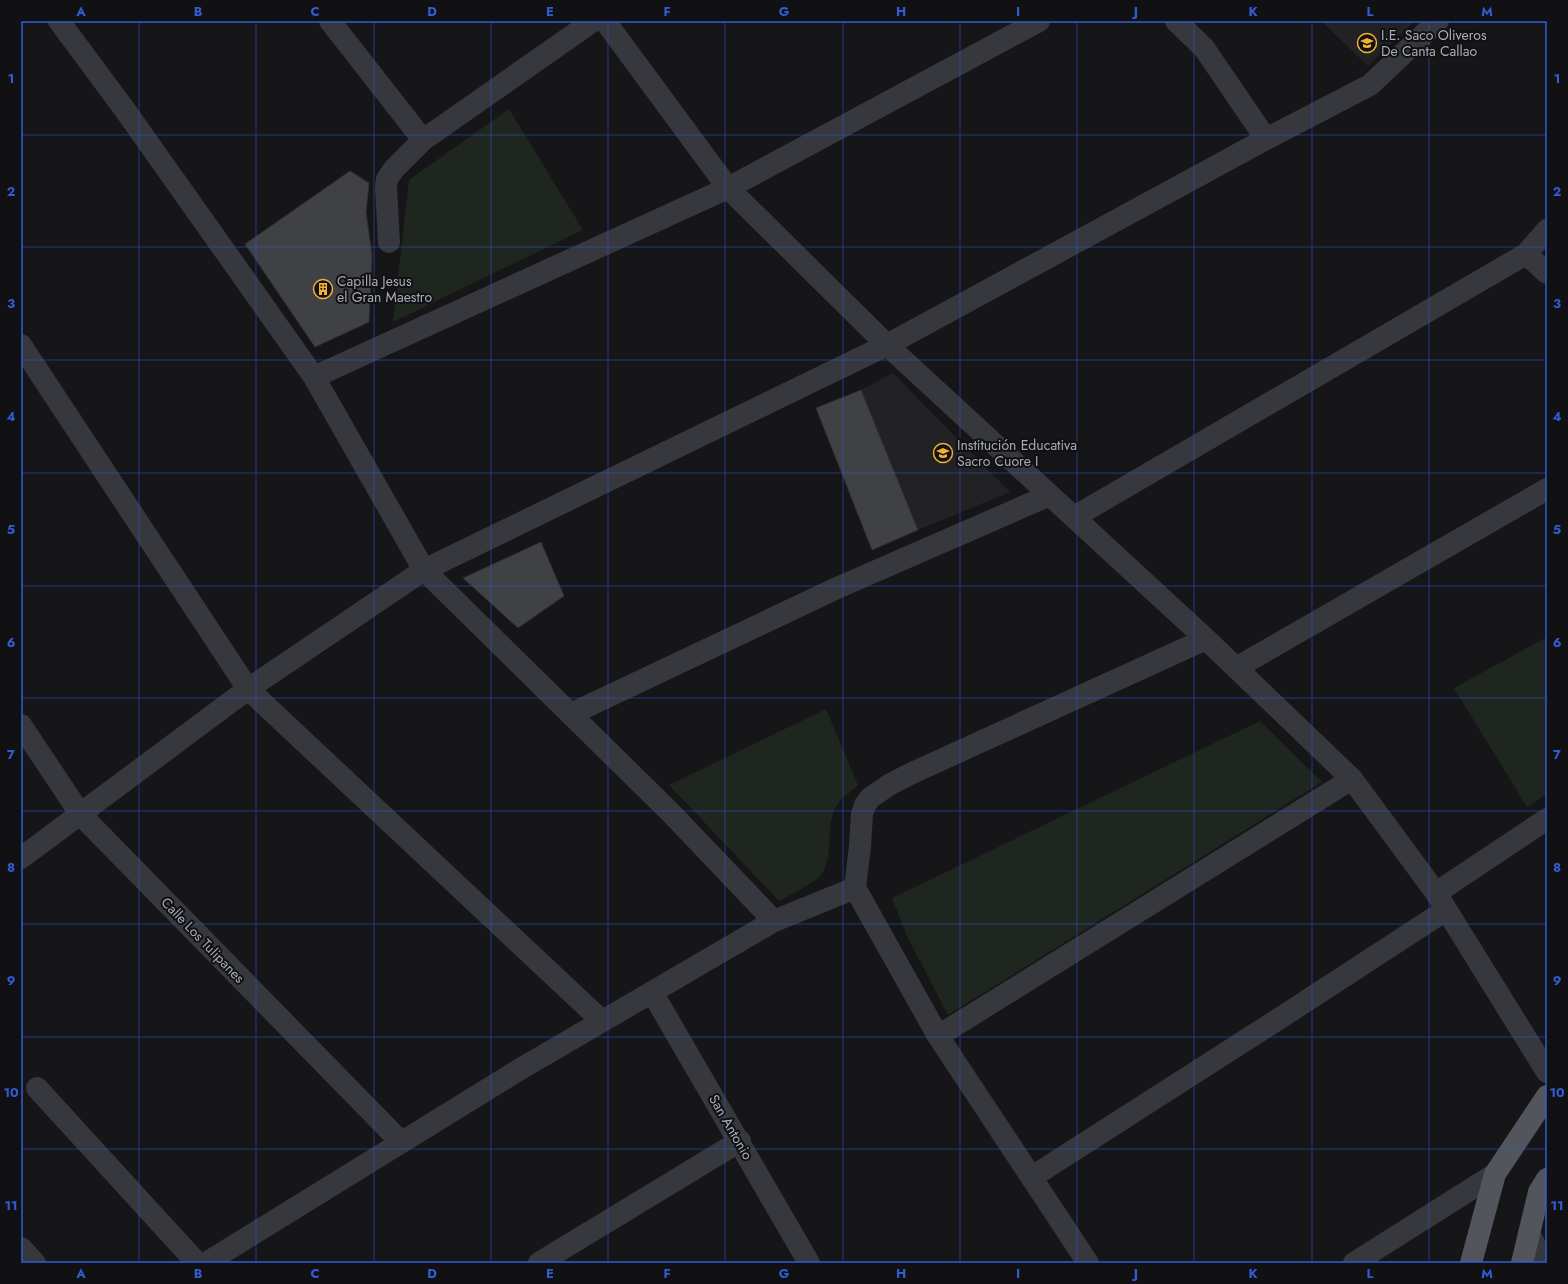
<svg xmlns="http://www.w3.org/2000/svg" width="1568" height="1284" viewBox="0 0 1568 1284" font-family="Jost,sans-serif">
	<rect width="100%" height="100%" fill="#161618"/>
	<!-- built -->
	<path fill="#222225" d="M1321 21H1414L1368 66Z
		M893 373 1010 492 918 530 861 390Z"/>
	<!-- green -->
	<path fill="#1e261f" d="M509 109 583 230 393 322 409 180Z
		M1547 637V794L1527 807 1454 688Z
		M826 709 858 785C852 790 844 796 839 802 823 823 836 854 821 875 816 882 788 896 779 901L669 785Z
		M1260 721 1322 782 948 1015 907 936 892 898Z"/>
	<!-- building -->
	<path fill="#404145" stroke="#303034" d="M350 171 369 183 366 212 372 255 369 322 315 347 245 244Z
		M861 390 918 530 872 550 816 408Z
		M541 542 564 596 518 628 463 578Z"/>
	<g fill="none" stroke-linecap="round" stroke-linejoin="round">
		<!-- minor -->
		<path stroke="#37383d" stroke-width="22" d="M59 21 125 110 314 377 424 570 671 813 774 921
			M330 21 423 140
			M605 21 728 188 887 345 1206 639 1352 779 1436 893 1547 1072
			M1176 21 1204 48 1266 139
			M389 242 386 188 387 179 394 169 423 140 593 21
			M1526 254 1547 273
			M21 345 248 689 602 1021
			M314 377 728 188 1039 21
			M1074 517 1526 254 1547 230
			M1236 668 1547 489
			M571 714 837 588 1050 495
			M21 725 81 815 401 1142
			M21 858 248 689 424 570 887 345 1266 139 1370 85 1438 21
			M1436 893 1547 819
			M652 992 809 1263
			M938 1036 1352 779
			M37 1088 197 1263
			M1032 1177 1274 1022 1446 910
			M1529 1233 1544 1263
			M21 1248 35 1263
			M206 1263 522 1068 774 921 855 888
			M539 1263 740 1141
			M1088 1263 938 1036 855 888 860 846 862 814 865 805 870 798 889 785 910 774 1206 639
			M1354 1263 1495 1174"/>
		<!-- major -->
		<path stroke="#53555c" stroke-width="22" d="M1471 1263 1495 1174 1547 1096
			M1522 1263 1539 1192 1547 1179"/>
	</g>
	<!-- grid -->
	<path fill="none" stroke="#325cd3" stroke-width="1" stroke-opacity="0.55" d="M139 21V1263M256 21V1263M374 21V1263M491 21V1263M608 21V1263M725 21V1263M843 21V1263M960 21V1263M1077 21V1263M1194 21V1263M1312 21V1263M1429 21V1263M21 135H1547M21 247H1547M21 360H1547M21 473H1547M21 586H1547M21 698H1547M21 811H1547M21 924H1547M21 1037H1547M21 1149H1547"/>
	<!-- icons -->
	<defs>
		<symbol id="school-ring" viewBox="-11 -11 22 22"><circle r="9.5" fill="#111113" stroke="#f2b134" stroke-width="1.5"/><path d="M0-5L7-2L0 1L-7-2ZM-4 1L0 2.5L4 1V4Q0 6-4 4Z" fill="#f2b134"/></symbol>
		<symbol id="building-ring" viewBox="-11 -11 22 22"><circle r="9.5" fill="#111113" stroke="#f2b134" stroke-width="1.5"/><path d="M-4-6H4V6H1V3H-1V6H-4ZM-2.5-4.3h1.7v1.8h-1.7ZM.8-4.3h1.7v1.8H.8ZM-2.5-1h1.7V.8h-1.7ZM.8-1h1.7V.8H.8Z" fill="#f2b134"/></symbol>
	</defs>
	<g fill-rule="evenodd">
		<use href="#school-ring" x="1356" y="32" width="22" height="22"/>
		<use href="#building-ring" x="312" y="278" width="22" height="22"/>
		<use href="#school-ring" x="932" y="442" width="22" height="22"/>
	</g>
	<g text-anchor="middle" stroke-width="4" stroke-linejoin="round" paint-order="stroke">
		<!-- poi labels -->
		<g font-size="14" fill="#a8adb8" stroke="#111113" text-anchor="start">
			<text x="1381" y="40">I.E. Saco Oliveros<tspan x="1381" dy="16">De Canta Callao</tspan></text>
			<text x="337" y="286">Capilla Jesus<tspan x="337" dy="16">el Gran Maestro</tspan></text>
			<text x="957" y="450">Institución Educativa<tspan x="957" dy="16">Sacro Cuore I</tspan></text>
		</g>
		<!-- street labels -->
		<g font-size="14" fill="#a8adb8" stroke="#111113">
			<text transform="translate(203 940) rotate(46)" y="5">Calle Los Tulipanes</text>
			<text transform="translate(731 1127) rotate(60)" y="5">San Antonio</text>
		</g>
	</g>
	<!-- border -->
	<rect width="1568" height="1284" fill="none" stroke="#111113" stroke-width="44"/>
	<rect x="22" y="22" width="1524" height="1240" fill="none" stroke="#325cd3" stroke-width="1.5"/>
	<g font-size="13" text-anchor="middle" font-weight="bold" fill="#325cd3">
		<text x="81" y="16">A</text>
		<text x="198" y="16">B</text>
		<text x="315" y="16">C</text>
		<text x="432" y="16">D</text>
		<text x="550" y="16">E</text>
		<text x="667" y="16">F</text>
		<text x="784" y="16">G</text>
		<text x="901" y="16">H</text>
		<text x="1018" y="16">I</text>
		<text x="1136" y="16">J</text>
		<text x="1253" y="16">K</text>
		<text x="1370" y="16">L</text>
		<text x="1487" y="16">M</text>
		<text x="11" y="83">1</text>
		<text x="1557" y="83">1</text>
		<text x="11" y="196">2</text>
		<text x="1557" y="196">2</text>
		<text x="11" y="308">3</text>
		<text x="1557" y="308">3</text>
		<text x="11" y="421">4</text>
		<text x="1557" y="421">4</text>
		<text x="11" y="534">5</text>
		<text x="1557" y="534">5</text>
		<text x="11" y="647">6</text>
		<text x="1557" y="647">6</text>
		<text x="11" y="759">7</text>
		<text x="1557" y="759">7</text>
		<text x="11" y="872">8</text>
		<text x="1557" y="872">8</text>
		<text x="11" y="985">9</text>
		<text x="1557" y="985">9</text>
		<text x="11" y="1097">10</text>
		<text x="1557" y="1097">10</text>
		<text x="11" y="1210">11</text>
		<text x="1557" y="1210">11</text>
		<text x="81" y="1278">A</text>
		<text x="198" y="1278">B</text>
		<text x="315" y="1278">C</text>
		<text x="432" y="1278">D</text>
		<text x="550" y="1278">E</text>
		<text x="667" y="1278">F</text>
		<text x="784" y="1278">G</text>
		<text x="901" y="1278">H</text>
		<text x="1018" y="1278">I</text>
		<text x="1136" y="1278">J</text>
		<text x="1253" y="1278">K</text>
		<text x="1370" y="1278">L</text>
		<text x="1487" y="1278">M</text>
	</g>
</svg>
